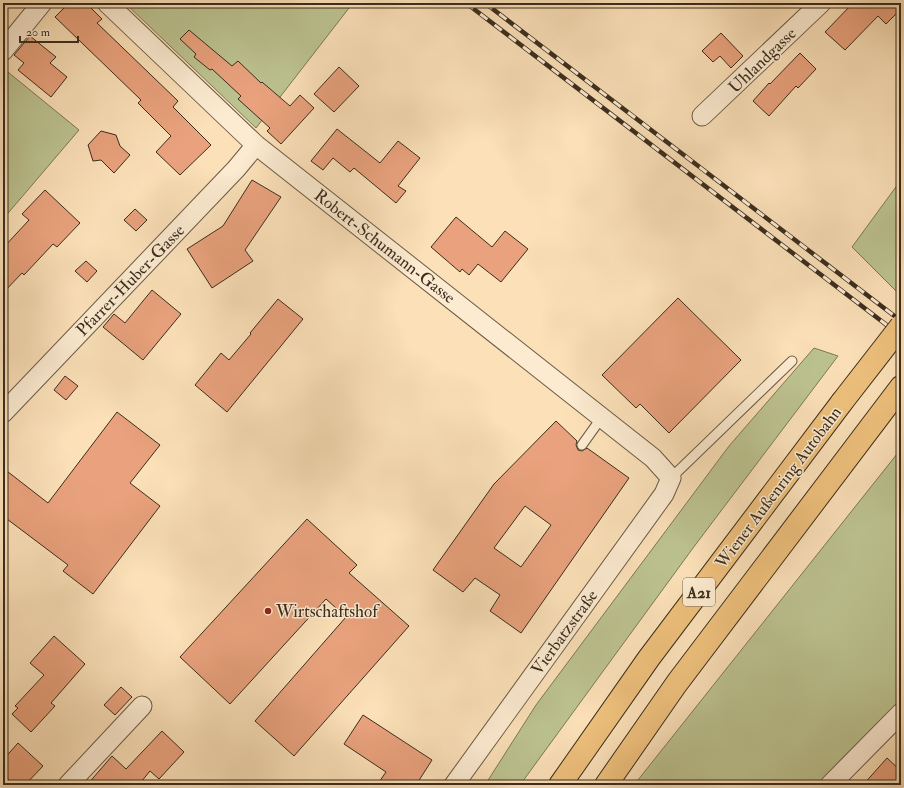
<svg xmlns="http://www.w3.org/2000/svg" width="904" height="788" viewBox="0 0 904 788" font-family="'IM FELL Double Pica',serif">
	<rect width="100%" height="100%" fill="#fbe0b8"/>
	<filter id="stains"><feTurbulence type="fractalNoise" baseFrequency=".005" numOctaves="4"/><feColorMatrix values="0 0 0 0 .2 0 0 0 0 .09 0 0 0 0 .02 0 0 0 .5 -.17"/></filter>
	<radialGradient id="worn" r=".72"><stop offset=".6" stop-color="#630" stop-opacity="0"/><stop offset="1" stop-color="#630" stop-opacity=".3"/></radialGradient>
	<!-- green -->
	<path fill="#bcc390" stroke="#7c7856" d="M125 3H342L349 8 256 128Z
		M3 68 79 130 3 219Z
		M901 180V296L852 247Z
		M814 348 838 356 693 548 520 785H485L536 705 729 446Z
		M901 449V699L822 785H634Z"/>
	<!-- building -->
	<path fill="#e9a27d" stroke="#3b2d1d" fill-rule="evenodd" d="M69 3H86L102 19 97 23 178 101 173 107 211 145 180 175 156 152 171 136 138 103 141 100 55 17Z
		M853 3H901V9L886 24 878 16 845 50 825 32Z
		M189 30 232 66 238 61 261 83 262 82 290 106 300 95 314 108 281 144 267 131 270 128 238 99 241 96 212 69 210 70 194 57 196 54 180 39Z
		M721 33 743 56 731 68 720 56 713 62 702 51Z
		M30 36 56 57 50 63 67 77 51 97 18 70 24 63 14 55Z
		M800 53 816 69 798 88 796 86 769 116 753 101 769 83 770 84Z
		M339 67 359 86 334 112 314 94Z
		M337 129 380 163 398 141 420 158 398 186 406 191 396 203 354 168 350 172 333 158 323 170 311 161Z
		M101 131 116 135 120 146 130 155 114 173 101 160 93 161 88 145Z
		M252 180 281 197 245 250 253 261 212 288 187 249 223 226Z
		M45 190 80 223 57 247 53 244 24 275 22 273 3 293V248L29 220 22 214Z
		M135 209 147 220 136 231 124 220Z
		M456 217 492 247 505 231 528 249 501 282 478 264 469 275 462 269 460 272 431 247Z
		M86 261 97 271 87 282 75 271Z
		M152 290 181 314 143 360 103 327 114 314 125 323Z
		M678 298 741 360 669 433 640 404 636 408 602 375Z
		M278 299 303 319 227 412 195 385 221 353 229 360 251 334 250 333Z
		M65 376 78 386 66 400 54 390Z
		M117 412 160 445 130 483 160 506 93 594 63 571 68 565 3 516V468L48 503Z
		M556 421 577 441 576 445 578 450 582 451 587 448 629 478 521 633 490 611 500 595 475 578 463 592 433 570 494 484ZM525 506 551 525 521 567 494 548Z
		M307 519 357 565 349 573 409 626 294 756 255 721 346 617 326 599 230 704 180 657Z
		M54 636 85 664 51 703 55 706 31 732 12 714 18 708 15 706 44 675 30 663Z
		M121 687 132 697 115 715 104 705Z
		M363 715 432 760 416 785H377L386 772 344 744Z
		M162 731 184 752 159 779 150 771 141 782 145 785H87L112 756 126 769Z
		M18 743 43 766 25 785H14L3 774V760Z
		M887 758 901 771V785H863Z"/>
	<g fill="none" stroke-linecap="round" stroke-linejoin="round">
		<defs>
			<path id="lane" d="M582 445 602 417
				M671 478 792 361"/>
			<path id="street" d="M107 3 256 145 653 458 671 478 664 494 454 785
				M3 51 42 3
				M702 116 821 3
				M3 413 236 169 256 145
				M68 785 142 706
				M830 785 901 713"/>
			<path id="highway" d="M560 785 649 658 842 402
				M606 785 677 683 901 387"/>
		</defs>
		<!-- lane casing -->
		<use href="#lane" stroke="#6b5a44" stroke-width="11"/>
		<!-- street casing -->
		<use href="#street" stroke="#6b5a44" stroke-width="21"/>
		<!-- highway casing -->
		<use href="#highway" stroke="#3b2d1d" stroke-width="24"/>
		<!-- lane -->
		<use href="#lane" stroke="#fcebd1" stroke-width="9"/>
		<!-- street -->
		<use href="#street" stroke="#fcebd1" stroke-width="19"/>
		<!-- highway -->
		<use href="#highway" stroke="#eec07c" stroke-width="22"/>
		<defs>
			<path id="rail" d="M466 3 901 336
				M485 3 901 321"/>
		</defs>
		<!-- rail casing -->
		<use href="#rail" stroke="#3b2d1d" stroke-width="4.5"/>
		<!-- rail -->
		<use href="#rail" stroke="#fcebd1" stroke-width="3" stroke-dasharray="9" stroke-linecap="butt"/>
		<defs>
			<path id="highway-bridge" d="M842 402 901 326"/>
		</defs>
		<!-- highway-bridge casing -->
		<use href="#highway-bridge" stroke="#3b2d1d" stroke-width="24" stroke-linecap="butt"/>
		<!-- highway-bridge -->
		<use href="#highway-bridge" stroke="#eec07c" stroke-width="22"/>
	</g>
	<!-- markers -->
	<circle fill="#8f2418" stroke="#fcebd1" stroke-width="1.5" cx="268" cy="611" r="4"/>
	<g text-anchor="middle" stroke-width="3" stroke-linejoin="round" paint-order="stroke">
		<!-- shield labels -->
		<rect fill="#fcebd1" stroke="#756653" stroke-width="1" x="683" y="578" width="32" height="28" rx="3"/>
		<g font-size="16" font-weight="bold" fill="#3b2d1d">
			<text x="699" y="598">A21</text>
		</g>
		<!-- street labels -->
		<g font-size="17" fill="#3b2d1d" stroke="#fcebd1">
			<text transform="translate(762 60) rotate(-44)" y="6">Uhlandgasse</text>
			<text transform="translate(385 246) rotate(38)" y="6">Robert-Schumann-Gasse</text>
			<text transform="translate(130 280) rotate(-46)" y="6">Pfarrer-Huber-Gasse</text>
			<text transform="translate(778 487) rotate(-53)" y="6">Wiener Außenring Autobahn</text>
			<text transform="translate(564 632) rotate(-54)" y="6">Vierbatzstraße</text>
		</g>
		<!-- poi labels -->
		<g font-size="17" fill="#3b2d1d" stroke="#fcebd1" text-anchor="start">
			<text x="276" y="617">Wirtschaftshof</text>
		</g>
	</g>
	<!-- margin -->
	<rect width="904" height="788" fill="none" stroke="#fbe0b8" stroke-width="16"/>
	<rect x="4" y="4" width="896" height="780" fill="none" stroke="#3b2d1d" stroke-width="2"/>
	<rect x="8" y="8" width="888" height="772" fill="none" stroke="#3b2d1d"/>
	<!-- scale -->
	<path d="M20 36v6h58v-6" fill="none" stroke="#3b2d1d" stroke-width="2"/>
	<text x="26" y="36" font-size="12" fill="#3b2d1d" stroke="#fcebd1" stroke-width="3" paint-order="stroke">20 m</text>
	<rect width="100%" height="100%" filter="url(#stains)"/>
	<rect width="100%" height="100%" fill="url(#worn)"/>
</svg>
